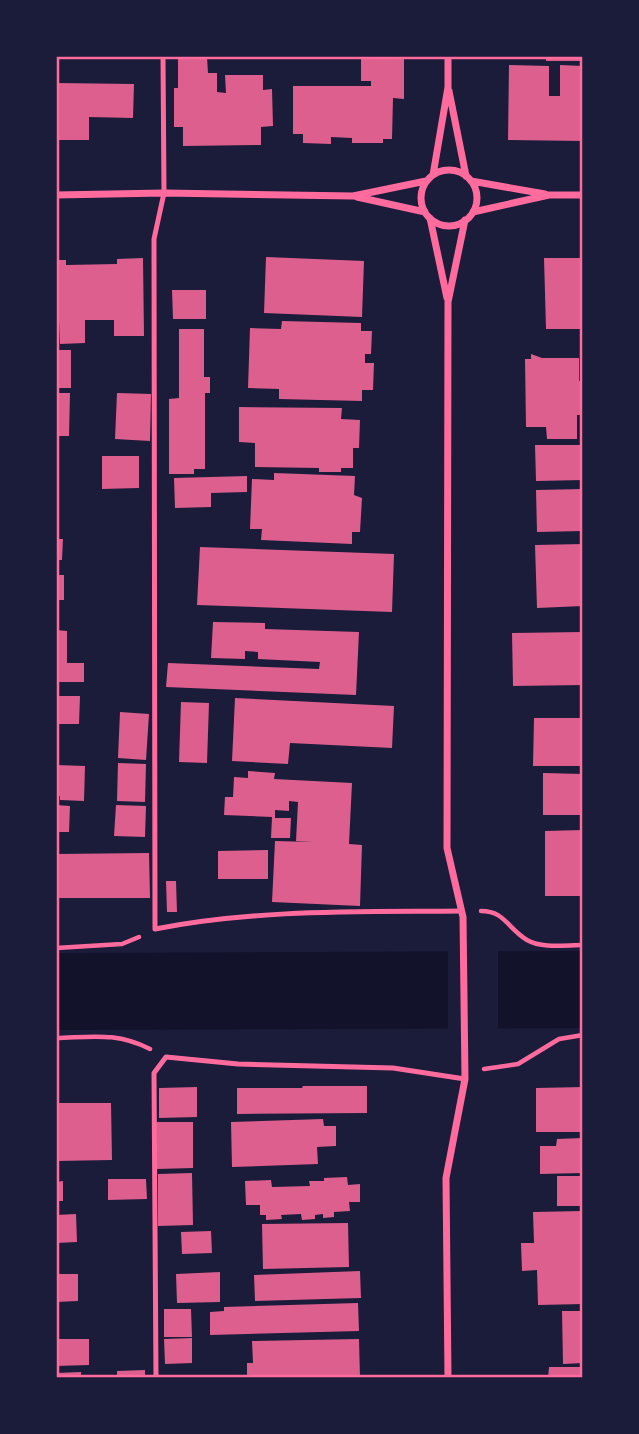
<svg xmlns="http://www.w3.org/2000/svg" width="639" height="1434" viewBox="0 0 639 1434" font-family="Merriweather,serif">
	<rect width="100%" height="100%" fill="#1b1b3a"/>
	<!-- water -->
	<path fill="#12122b" d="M583 951V1028L56 1030V953Z"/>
	<!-- pier -->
	<path fill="#1b1b3a" d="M448 948H498V1032H448Z"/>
	<!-- building -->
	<path fill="#dd5f8e" d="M361 56H404V99L393 98 392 139H383V143H352V138L331 137V144L303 143V134H293V86H371V81H361Z
		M546 56H583V61H546Z
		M178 57H207L208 73H217V92L226 93 225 75H263V90L272 89 273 126 261 127V145L183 146V127H174V88H178Z
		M509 65 549 66V96H560V65L583 66V141L508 140Z
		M56 83 134 84 133 118 89 117V140H56Z
		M266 257 364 261 362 317 264 313Z
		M143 258 144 336H114V320H85V343L60 344 59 320H56V260H66V265L117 264V259Z
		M544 258H583V329H546Z
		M172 290H206V319H173Z
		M282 321 361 323V331H372L371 354H365V363H374L373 390H362V401L279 399V389L248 388 250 328 281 329Z
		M179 329H204V377H210V393H205V469H194V474H169V399L179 398Z
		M56 350H71V388H56Z
		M531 354 542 358H579V381H583V415H577V439H547L546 427H526L525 359H531Z
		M56 393H70L69 436H56Z
		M117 393 151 394 150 441 115 439Z
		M239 407 342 408 341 419 360 420 359 448H353V468H341V472H319V468L255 467V443L239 442Z
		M535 445H583V480L536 481Z
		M102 456H139V488L102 489Z
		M274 473 355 476 354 495 362 498 360 532H352V544L261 540 262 529H250L252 479 274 480Z
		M247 476V492L211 493V507L175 508 174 478Z
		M583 489V531L537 532 536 490Z
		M56 539H63L62 560H56Z
		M583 544V606L537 608 535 545Z
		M200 547 394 554 392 612 197 605Z
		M56 575H64V600H56Z
		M213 622 265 623V629L359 632 356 695 166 687 168 663 319 669 320 662 258 659V652L245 651V659L211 658Z
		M56 630 67 631V663H84V682H56Z
		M583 632V685L513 686 512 633Z
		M56 696H80L79 724H56Z
		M235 698 394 706 392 748 290 743 288 764 232 761Z
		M181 702 209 703 207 763 179 762Z
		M120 712 149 714 146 760 118 758Z
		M534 718H583V766H533Z
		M118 763 146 764 145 802 117 801Z
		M56 765 85 766 84 801 60 800V796L56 795Z
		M248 771 275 773 274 779 352 783 349 844 362 845 360 906 272 902 275 841 313 842 296 841 298 802 289 801V811L275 810V818H291L290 838H271L272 817 224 815 225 797H233L234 777 248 778Z
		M543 773 583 774V815H543Z
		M56 805 70 806 69 832H56Z
		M116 805 146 806 145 837 114 836Z
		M583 830V896H545V831Z
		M268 850V879H218V851Z
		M149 853 150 898H56V854Z
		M166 881H176L177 912H167Z
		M303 1086H367V1113L237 1114V1088H302Z
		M197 1087V1117L159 1118V1088Z
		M583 1087V1132H536V1088Z
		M56 1103H111L112 1160 56 1161Z
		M323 1119 324 1126H336V1146L317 1147 318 1164 232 1167 231 1122Z
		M156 1122H193V1168L157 1169Z
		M583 1138V1173L540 1174V1146H556L557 1139Z
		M192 1173 193 1225 158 1226V1174Z
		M557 1176H583V1206H557Z
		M347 1177 348 1185 360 1184V1202H349L350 1211 334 1212V1217L323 1218V1214L315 1215V1219L302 1220 301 1214 281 1215 282 1219 266 1220V1215H260V1205H246L245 1181 271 1180 272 1187 310 1186 309 1181H324V1178Z
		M108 1179H146L147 1199 108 1200Z
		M63 1181V1201H56V1182Z
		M583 1211V1304L538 1305 537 1270 522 1271 521 1243H534L533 1212Z
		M76 1214 77 1242 56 1243V1215Z
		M348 1223 349 1267 263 1269 262 1224Z
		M211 1231 212 1253 182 1254 181 1232Z
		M360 1271 361 1298 255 1301 254 1275Z
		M220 1272V1302L177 1303 176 1274Z
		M56 1274H78V1301L56 1302Z
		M358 1303 359 1331 210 1335V1312L224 1311V1307Z
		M164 1309H191L192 1337H164Z
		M562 1311H583V1363L563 1364Z
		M192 1338V1363L165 1364 164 1339Z
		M56 1339H89V1365L56 1366Z
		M359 1339 360 1378H247V1363H253L252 1341Z
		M549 1367H583V1378H548Z
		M145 1370V1378H117V1371Z
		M81 1372V1378H56V1373Z"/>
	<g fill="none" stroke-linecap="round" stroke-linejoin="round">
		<!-- path -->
		<path stroke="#ff6b9d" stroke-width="4.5" d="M481 911C505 911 507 928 527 940 543 949 565 945 583 945
			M56 948 122 944 139 937
			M56 1038C93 1037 116 1032 150 1049
			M484 1069 518 1064 559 1039 583 1035"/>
		<!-- service -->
		<path stroke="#ff6b9d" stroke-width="5" d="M163 56 164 193 154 239 155 929C257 909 359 912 462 911
			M156 1378 154 1073 166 1057 238 1064 393 1068 465 1079"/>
		<!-- minor -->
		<path stroke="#ff6b9d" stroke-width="7" d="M449 91 466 176
			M421 198a28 28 0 1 1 56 0a28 28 0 1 1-56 0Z
			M433 175 448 87V56
			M471 181 545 194
			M56 195 164 193 353 196 426 181
			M357 197 425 212
			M473 212 549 195H583
			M430 218 447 298
			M448 1378 446 1178 465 1079 463 917 447 848 448 302 465 220"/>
	</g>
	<!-- border -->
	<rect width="639" height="1434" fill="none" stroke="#1b1b3a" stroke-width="116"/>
	<rect x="58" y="58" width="523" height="1318" fill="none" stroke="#ff6b9d" stroke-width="2.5"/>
</svg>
